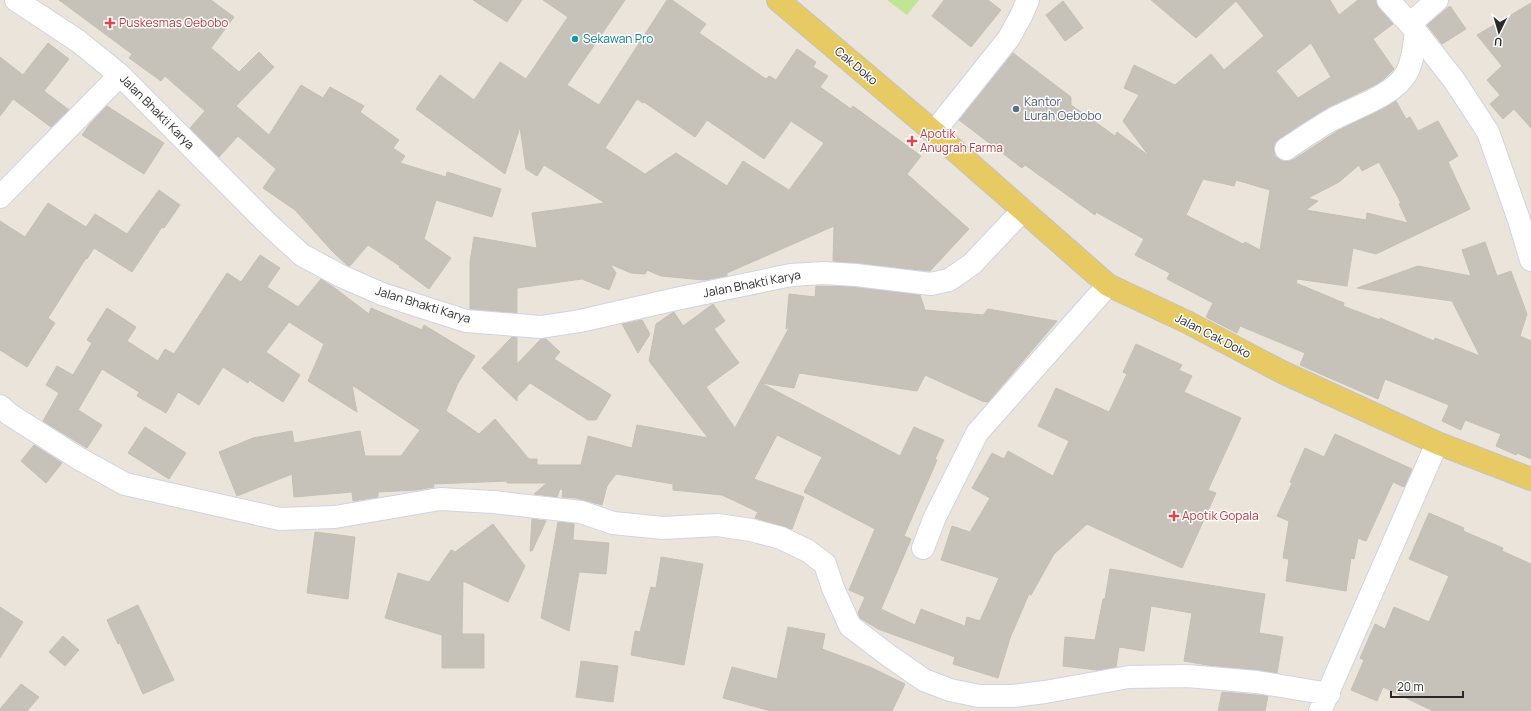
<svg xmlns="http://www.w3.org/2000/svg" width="1531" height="711" viewBox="0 0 1531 711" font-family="Manrope,sans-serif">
	<rect width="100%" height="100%" fill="#eae4db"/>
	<!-- pitch -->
	<path fill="#c2e497" d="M887 0H919L907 15Z"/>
	<!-- building -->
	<path fill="#c6c2ba" stroke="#c5c0b5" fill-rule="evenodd" d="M59 0H211L234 17 211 48 239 72 259 52 274 67 236 106 269 135 301 85 323 98 330 87 364 106 360 112 399 140 393 148 405 156 400 163 446 177 447 172 501 189 492 217 436 200 424 239 451 258 429 289 399 267 400 266 368 245 350 266H348L333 252 295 210 263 188 276 169 238 136 219 157 190 128 205 111 165 76 161 81 129 58 132 54Z
		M473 0H522L507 22Z
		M543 0H625L567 85 599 105 667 0H672L706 24 699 33 766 79 769 76 776 80 797 49 816 62 813 67 828 76 820 87 851 109 853 106 921 156 907 174 969 229 930 271 833 261 834 226 727 273V276L704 280 661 276 647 270 645 274 631 273 610 264 616 273 609 290 582 279 517 288V313L470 309V262L474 237 537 248 532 213 605 203 544 165 537 176 526 169 520 127 505 174 416 109 440 75 474 100 500 62 526 79 568 17ZM637 99 643 103 644 102 695 137 707 120 764 159 791 121 824 143 789 190 743 161 727 186 676 153 645 174 605 148Z
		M944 0H988L1001 10 971 47 932 16Z
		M1151 0H1330L1339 15 1358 0H1376L1379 8 1393 24 1373 39 1394 69 1385 78 1377 84 1327 108 1279 139 1275 144 1274 150 1275 156 1281 160 1287 161 1293 160 1339 130 1378 111 1396 101 1406 119 1410 117 1418 131 1438 121 1458 156 1448 162 1470 209 1376 254 1353 248 1347 286 1297 279 1296 283 1344 303 1343 306 1380 320V318L1434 341 1435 338 1480 356 1452 301 1357 288 1418 266 1471 276 1462 250 1485 242 1497 276 1511 271 1527 314 1520 336 1531 341V459L1517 453 1516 455 1496 446 1501 434 1465 420 1461 430 1442 421 1449 405 1385 379 1378 399 1300 365 1305 353 1240 326 1237 333 1206 317 1213 303 1167 279 1170 273 1135 255 1144 239 1096 212 1095 215 1025 165 1022 168 959 120 1013 53 1071 97V105L1115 136 1117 132 1149 156 1123 121 1139 95 1124 88 1134 65 1175 85 1211 54 1224 70 1264 36 1236 1 1196 38ZM1311 43 1331 77 1298 98 1276 71ZM1379 162 1401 203 1399 204 1408 223 1367 213 1366 220 1306 210 1318 201 1308 198 1339 182 1359 165 1362 171ZM1203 179 1234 186 1236 180 1270 190 1260 250 1245 242 1243 244 1186 215Z
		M1063 1 1083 28 1065 41 1046 15Z
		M1531 3V128L1514 109 1503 119 1490 104 1500 95 1487 80 1502 66 1477 35Z
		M1450 6 1466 29 1442 44 1427 25Z
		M48 43 69 59 44 91 69 110 51 127 13 99 0 116V57L23 75Z
		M107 106 164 143 144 174 82 135 90 124Z
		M159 190 180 205 164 228 162 227 132 272 94 248 87 259 86 258 48 318 55 323 27 367 0 350V221L25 237 48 203 86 227 95 214 127 234Z
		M260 255 280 268 267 287 298 307 321 279 332 286 369 314 371 308 422 330 424 325 475 356 458 383 446 411 479 434 495 419 529 459H537V465H581L588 436 632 448 637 425 708 438 649 361 656 324 672 313 674 312 683 326 713 304 725 321 714 329 739 363 706 387 735 428 790 326 786 329 789 294 815 297 816 286 855 287 920 295 925 310 983 315 988 309 1057 321 988 402 982 401 925 375 917 391 799 373 794 388 761 383 900 456 914 427 944 440 935 459 937 460 904 536 911 539 881 609 915 625 921 609 965 626 967 617 980 621 999 578 941 560 952 526 970 532 990 498 972 488 992 453 1004 459 1008 451 1053 476 1069 441 1038 426 1056 388 1109 412 1127 374 1123 372 1136 344 1182 365 1179 370 1192 376 1184 392 1241 418 1208 490 1216 493 1182 568 1087 524 1054 554 1031 595 1029 594 1010 638 998 678 953 664 955 657 878 629 860 618 858 613 865 597 849 590 875 529 804 492 822 457 777 435 754 479 804 497 792 529 755 518 758 512 722 495 673 490V484L616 474 607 486 602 505 576 498 562 497 563 490 560 489 557 497 534 494 547 483H507V481L433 484 434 487 416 490 378 492V497L353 501 352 492 294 497 292 474 237 496 219 452 253 438 292 431 294 443 360 431 365 456H401L420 430 352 385 357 412 308 381 324 344 289 322 266 352 300 375 283 402 249 380 248 383 223 367 199 405 178 392 166 413 137 396 139 392 102 369 78 410 102 425 87 448 43 421 59 393 46 385 57 366 73 375 92 343 87 340 107 308 136 327 127 341 158 361 165 349 174 354 227 273 241 282Z
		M642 320 650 334 638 353 622 324Z
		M512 337 517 338V364L541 339H546L560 352 554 359 611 395 596 420H588L530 383 517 397V401L482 368Z
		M145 427 186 453 169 479 128 453Z
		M1335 434 1412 469 1404 487 1393 482 1366 541 1358 538 1354 559 1351 558 1346 591 1286 581 1289 559 1283 558 1289 521 1277 516 1292 483 1290 482 1305 448 1324 457Z
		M34 445 62 463 46 483 21 461Z
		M1429 513 1464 528 1463 531 1503 548 1502 551 1531 564V711H1433L1383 687 1377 701 1351 690 1364 660 1360 658 1375 624 1385 629 1394 607 1429 622 1449 576 1409 559Z
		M532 519 546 521 532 551H530Z
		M558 522 574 524 573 540 609 543 606 574 579 572 569 631 541 618Z
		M493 524 525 566 508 602 463 581 462 634H484V668H442V635L385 618 398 573 429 582 451 550 455 552Z
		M315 532 355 537 348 599 307 593Z
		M661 557 703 564 684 665 631 655 635 631 640 632 651 587 656 588Z
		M1110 569 1265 594 1259 633 1283 637 1277 673 1258 670 1207 665 1184 661 1192 613 1151 606 1144 651 1119 647 1116 667 1097 670 1063 666 1065 637 1095 640 1103 599H1105Z
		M138 605 174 680 143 694 120 643 118 644 107 620Z
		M0 607 23 622 0 658Z
		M788 627 825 634 822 649 870 667 905 684 892 711H771L723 698 732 667 777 679Z
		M63 636 79 650 65 666 49 652Z
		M581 661 618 666 613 702 576 697Z
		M21 684 39 697 27 711H0V709Z
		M1222 692 1268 696 1265 711H1218Z"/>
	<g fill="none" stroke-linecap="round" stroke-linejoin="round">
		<defs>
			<path id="minor" d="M16 0 78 41 120 75 266 222 302 255 341 276 382 294 466 321 541 327 580 321 676 299 791 275 824 273 856 275 931 284 949 280 972 264 1023 210
				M1388 0 1410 24 1454 80 1488 132 1519 220 1531 260
				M1410 24 1437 0
				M934 132 1009 38 1021 16 1028 0
				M1286 149C1301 139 1317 128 1333 119 1354 108 1394 95 1406 74 1413 62 1414 46 1416 32
				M0 197 120 75
				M0 406 9 414 78 458 125 484 280 519 335 517 440 499 493 502 581 512 613 523 663 528 718 525 751 530 781 538 808 551 825 564 833 588 850 626 888 655 924 680 950 690 979 696H1013L1045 692 1129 677 1187 676 1257 682 1329 694
				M923 548 935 517 977 433 1108 285
				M1320 711 1437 443"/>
			<path id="major" d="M778 0 934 132 1108 285 1187 322 1282 372 1437 443 1531 479"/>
		</defs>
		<!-- minor casing -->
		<use href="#minor" stroke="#d1d3e1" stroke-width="24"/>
		<!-- major casing -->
		<use href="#major" stroke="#c3c3c3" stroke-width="24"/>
		<!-- minor -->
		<use href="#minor" stroke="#fff" stroke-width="22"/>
		<!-- major -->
		<use href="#major" stroke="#e7ca63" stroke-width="22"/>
	</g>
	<!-- markers -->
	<g fill="#e0444e" stroke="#fff" stroke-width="1.5">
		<path d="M108 17h4v4h4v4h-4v4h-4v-4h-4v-4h4z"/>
		<path d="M910 135h4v4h4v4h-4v4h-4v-4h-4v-4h4z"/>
		<path d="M1172 510h4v4h4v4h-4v4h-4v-4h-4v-4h4z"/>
	</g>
	<circle fill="#0f9aa8" stroke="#fff" stroke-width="1.5" cx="575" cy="39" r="4"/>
	<circle fill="#5c6f8a" stroke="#fff" stroke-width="1.5" cx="1016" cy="109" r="4"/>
	<g text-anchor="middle" stroke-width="3" stroke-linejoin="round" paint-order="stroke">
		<!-- health labels -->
		<g font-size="12" fill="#be3a42" stroke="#fff" text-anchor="start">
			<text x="119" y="27">Puskesmas Oebobo</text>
			<text x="920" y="138">Apotik<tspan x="920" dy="14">Anugrah Farma</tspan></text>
			<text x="1182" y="520">Apotik Gopala</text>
		</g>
		<!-- culture labels -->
		<g font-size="12" fill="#0d838f" stroke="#fff" text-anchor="start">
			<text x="583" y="43">Sekawan Pro</text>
		</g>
		<!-- street labels -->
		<g font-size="12" fill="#292929" stroke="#fff">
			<text transform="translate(856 66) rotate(40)" y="4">Cak Doko</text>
			<text transform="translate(157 112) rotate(45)" y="4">Jalan Bhakti Karya</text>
			<text transform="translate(752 284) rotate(-11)" y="4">Jalan Bhakti Karya</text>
			<text transform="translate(423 305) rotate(17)" y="4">Jalan Bhakti Karya</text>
			<text transform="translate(1213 336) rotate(27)" y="4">Jalan Cak Doko</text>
		</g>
		<!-- service labels -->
		<g font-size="12" fill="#4e5e75" stroke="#fff" text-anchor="start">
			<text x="1024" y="106">Kantor<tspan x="1024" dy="14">Lurah Oebobo</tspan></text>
		</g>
	</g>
	<!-- north arrow -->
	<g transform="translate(1499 32) rotate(185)" stroke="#ffffff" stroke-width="3" paint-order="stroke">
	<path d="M0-3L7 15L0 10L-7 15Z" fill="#292929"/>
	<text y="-6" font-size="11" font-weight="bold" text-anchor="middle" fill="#292929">U</text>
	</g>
	<!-- scale -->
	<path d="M1391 691v6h72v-6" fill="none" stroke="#292929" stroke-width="2"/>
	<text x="1397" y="691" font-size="12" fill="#292929" stroke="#ffffff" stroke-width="3" paint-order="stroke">20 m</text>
</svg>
